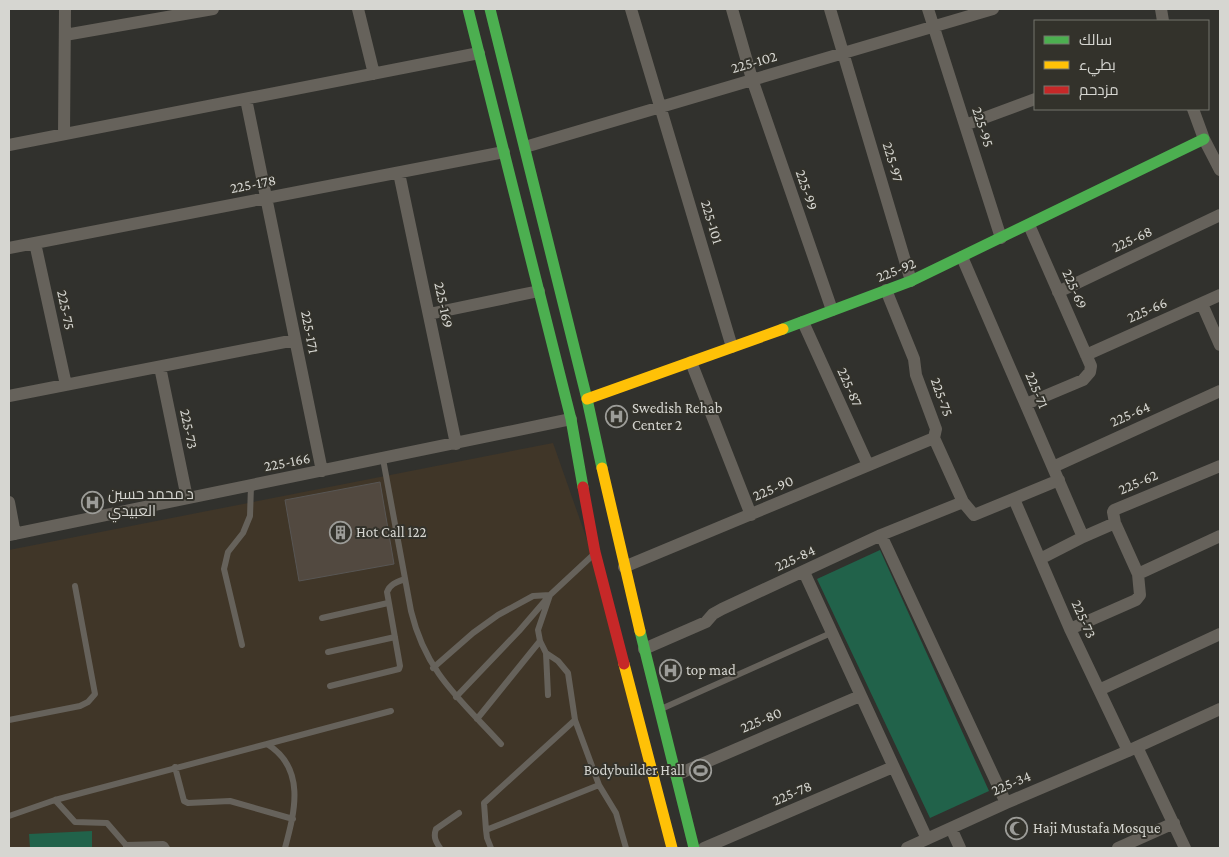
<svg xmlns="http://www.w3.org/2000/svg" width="1229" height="857" viewBox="0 0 1229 857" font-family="'Crimson Pro',Cairo,serif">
	<rect width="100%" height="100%" fill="#31312d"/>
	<!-- medical -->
	<path fill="#403628" d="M553 443 605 591 672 848H9V550Z"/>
	<!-- green -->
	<path fill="#21624a" d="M880 550 989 791 930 818 817 579Z
		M92 831V848H30L29 834Z"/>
	<!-- building -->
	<path fill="#524940" stroke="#585654" d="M380 482 394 564 299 581 285 500Z"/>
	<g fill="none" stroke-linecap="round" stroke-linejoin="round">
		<!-- lane -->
		<path stroke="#66625b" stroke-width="6" d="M383 459 411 611C426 673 460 699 501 744
			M322 618 388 603
			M242 645 224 569 228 552 243 533 250 516 251 486
			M328 652 395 637
			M546 653 548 695
			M433 668 473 633 498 615 533 596 550 595 538 630 540 641 546 653 558 661 568 673 575 720 599 785 616 813 626 848
			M330 686 399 669 400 666 387 592C390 584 397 582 405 579
			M456 697 519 631 550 595 593 555
			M661 709 831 633
			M477 719 540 641
			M9 720 80 706 88 702 95 694 75 586
			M267 744 391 711
			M175 767 184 801 188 803 230 801 293 819
			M55 800 75 822 107 823 126 845V848
			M9 816 55 800 267 744C306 768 295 811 285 848
			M486 830 484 803 575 720
			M126 845 163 844 165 845 167 848
			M440 848C436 842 433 837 436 829L459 813
			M491 848 487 838 486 830 599 785"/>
		<!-- street -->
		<path stroke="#66625b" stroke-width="12" d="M358 9 374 74
			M631 9 732 347
			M732 9 752 79 832 310
			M830 9 911 281
			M928 9 1001 238
			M1161 9 1163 21
			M65 35 213 9
			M246 99 322 471
			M1193 109 1204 139 1220 170
			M965 125 1035 99
			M64 134 65 9
			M9 145 479 53
			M525 147 993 9
			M399 173 456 444
			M35 243 66 385
			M9 248 504 152
			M962 257 1083 537
			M886 290 914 359 916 375 936 429 934 438 963 502 974 515 1059 480
			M1058 292 1220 215
			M1202 304 1220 345
			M429 314 539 291
			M803 322 868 465
			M1086 355 1220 295
			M691 362 751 515
			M160 367 187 498
			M9 396 295 340
			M1026 404 1083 380 1090 372 1091 366 1029 225
			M1053 467 1220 391
			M1014 499 1070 629 1128 751
			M9 502 15 534
			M9 535 571 419
			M881 535 1006 803
			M1040 559 1083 537 1115 523 1113 512 1114 510 1220 466
			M624 567 934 438
			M804 572 927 839
			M1138 574 1220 536
			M1070 629 1136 600 1140 595 1138 574 1115 523
			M644 649 706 622 713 614 722 609 881 535 963 502
			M1099 690 1220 634
			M1137 747 1185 848
			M676 775 860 696
			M951 828 960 848
			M704 848 893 767
			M907 848 1006 803 1128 751 1220 709
			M1118 848 1174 823"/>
		<!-- fast -->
		<path stroke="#4caf50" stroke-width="11" d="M468 9 571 419 583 487
			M490 9 587 399 602 468
			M783 329 911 281 1204 139
			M640 631 694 848"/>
		<!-- slow -->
		<path stroke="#ffc107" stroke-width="11" d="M587 399 783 329
			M602 468 640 631
			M624 664 672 848"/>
		<!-- jam -->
		<path stroke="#c62828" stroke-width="11" d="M583 487 595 552 624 664"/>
	</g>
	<!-- icons -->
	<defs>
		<symbol id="hospital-ring" viewBox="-11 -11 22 22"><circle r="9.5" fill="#33322b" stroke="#9c9c98" stroke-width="1.5"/><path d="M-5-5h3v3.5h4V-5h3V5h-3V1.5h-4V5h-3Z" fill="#9c9c98"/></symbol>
		<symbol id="building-ring" viewBox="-11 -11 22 22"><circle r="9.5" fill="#33322b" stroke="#9c9c98" stroke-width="1.5"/><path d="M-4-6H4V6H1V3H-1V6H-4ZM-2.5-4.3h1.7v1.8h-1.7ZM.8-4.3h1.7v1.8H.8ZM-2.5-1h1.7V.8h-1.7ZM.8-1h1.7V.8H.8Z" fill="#9c9c98"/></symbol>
		<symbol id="stadium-ring" viewBox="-11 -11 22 22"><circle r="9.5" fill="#33322b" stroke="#9c9c98" stroke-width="1.5"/><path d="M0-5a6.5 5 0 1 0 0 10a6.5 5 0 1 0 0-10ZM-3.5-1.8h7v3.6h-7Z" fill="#9c9c98"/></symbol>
		<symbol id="mosque-ring" viewBox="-11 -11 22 22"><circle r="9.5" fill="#33322b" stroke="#9c9c98" stroke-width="1.5"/><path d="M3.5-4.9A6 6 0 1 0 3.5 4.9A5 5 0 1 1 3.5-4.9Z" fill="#9c9c98"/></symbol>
	</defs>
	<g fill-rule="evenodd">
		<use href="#hospital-ring" x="604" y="404" width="25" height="25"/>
		<use href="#hospital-ring" x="80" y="490" width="25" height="25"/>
		<use href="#building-ring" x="328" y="520" width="25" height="25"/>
		<use href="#hospital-ring" x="658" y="658" width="25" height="25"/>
		<use href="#stadium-ring" x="688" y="758" width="25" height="25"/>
		<use href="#mosque-ring" x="1004" y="816" width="25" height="25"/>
	</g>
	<g text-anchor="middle" stroke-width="4" stroke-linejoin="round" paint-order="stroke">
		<!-- street labels -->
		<g font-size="15" fill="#d6d6d1" stroke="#33322b">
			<text transform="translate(754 62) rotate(-16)" y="5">225-102</text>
			<text transform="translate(983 127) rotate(72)" y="5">225-95</text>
			<text transform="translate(893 162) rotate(74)" y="5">225-97</text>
			<text transform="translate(253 184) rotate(-11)" y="5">225-178</text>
			<text transform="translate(807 190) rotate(71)" y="5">225-99</text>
			<text transform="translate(712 222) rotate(73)" y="5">225-101</text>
			<text transform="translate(1132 239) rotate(-25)" y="5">225-68</text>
			<text transform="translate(896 270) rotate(-22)" y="5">225-92</text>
			<text transform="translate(1075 289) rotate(66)" y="5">225-69</text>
			<text transform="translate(444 305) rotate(78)" y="5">225-169</text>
			<text transform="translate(66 310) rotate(78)" y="5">225-75</text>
			<text transform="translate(1147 310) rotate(-24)" y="5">225-66</text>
			<text transform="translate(310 332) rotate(79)" y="5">225-171</text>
			<text transform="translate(850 387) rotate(66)" y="5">225-87</text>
			<text transform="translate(1037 390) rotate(67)" y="5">225-71</text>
			<text transform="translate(942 397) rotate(70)" y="5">225-75</text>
			<text transform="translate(1130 414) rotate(-24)" y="5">225-64</text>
			<text transform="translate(189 429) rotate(78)" y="5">225-73</text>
			<text transform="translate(287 462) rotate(-11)" y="5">225-166</text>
			<text transform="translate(1138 482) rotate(-23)" y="5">225-62</text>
			<text transform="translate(773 488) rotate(-23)" y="5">225-90</text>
			<text transform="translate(795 558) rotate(-25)" y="5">225-84</text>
			<text transform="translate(1084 619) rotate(66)" y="5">225-73</text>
			<text transform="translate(761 720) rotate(-23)" y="5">225-80</text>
			<text transform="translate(1011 783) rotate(-23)" y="5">225-34</text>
			<text transform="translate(792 793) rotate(-23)" y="5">225-78</text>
		</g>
		<!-- poi labels -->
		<g font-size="15" fill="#d6d6d1" stroke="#33322b" text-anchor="start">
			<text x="632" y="413">Swedish Rehab<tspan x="632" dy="17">Center 2</tspan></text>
			<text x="108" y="499">د محمد حسين<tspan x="108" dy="17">العبيدي</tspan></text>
			<text x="356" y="537">Hot Call 122</text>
			<text x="686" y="675">top mad</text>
			<text x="685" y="775" text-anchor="end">Bodybuilder Hall</text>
			<text x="1033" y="833">Haji Mustafa Mosque</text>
		</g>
	</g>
	<!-- border -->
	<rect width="1229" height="857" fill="none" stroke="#d6d6d1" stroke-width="20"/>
	<!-- legend -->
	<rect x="1034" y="20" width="175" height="90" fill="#33322b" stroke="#74746d"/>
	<rect x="1044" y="36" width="25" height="8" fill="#4caf50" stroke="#74746d"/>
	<text x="1079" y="45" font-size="15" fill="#d6d6d1">سالك</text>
	<rect x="1044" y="61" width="25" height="8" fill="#ffc107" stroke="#74746d"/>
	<text x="1079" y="70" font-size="15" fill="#d6d6d1">بطيء</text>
	<rect x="1044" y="86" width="25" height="8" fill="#c62828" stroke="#74746d"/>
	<text x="1079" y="95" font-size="15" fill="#d6d6d1">مزدحم</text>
</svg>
